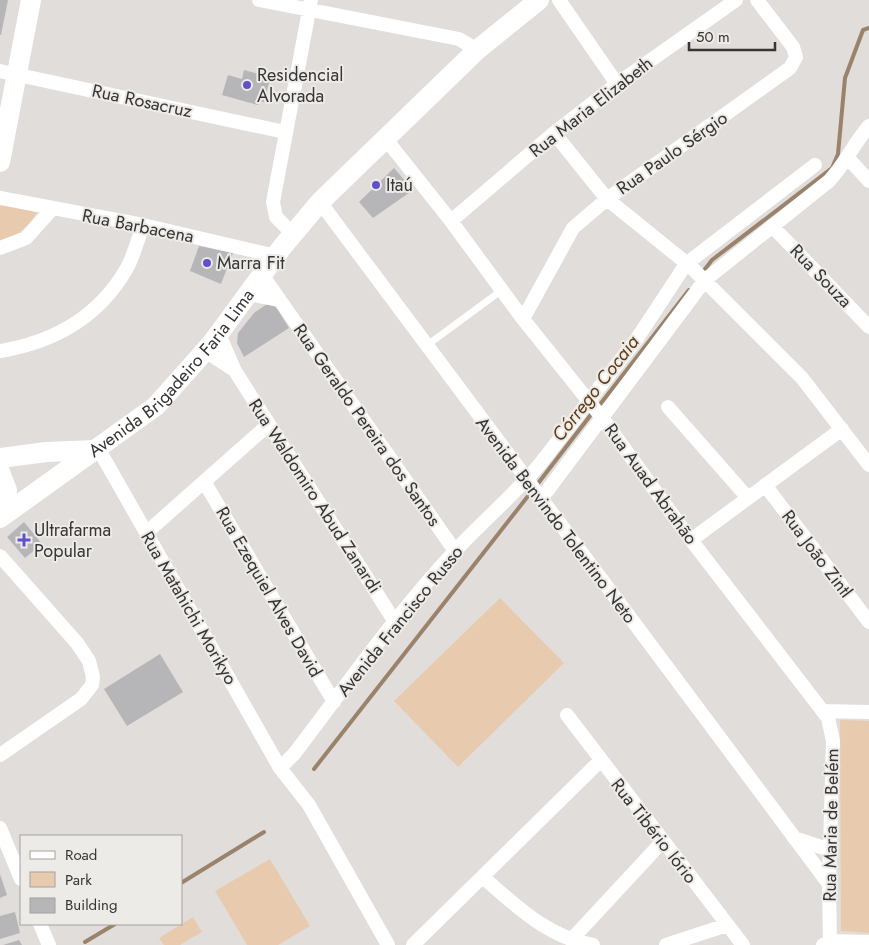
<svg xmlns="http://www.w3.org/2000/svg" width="869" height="945" viewBox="0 0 869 945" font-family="Jost,sans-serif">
	<rect width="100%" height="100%" fill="#e0dddb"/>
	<!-- green -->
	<path fill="#e8cbaf" d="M0 204 37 212C27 229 18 235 0 242Z
		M500 598 564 663 458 767 394 701Z
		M840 720 869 721V933L841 931Z
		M270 859 310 926 278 945H247L215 891Z
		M193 917 202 932 180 945H164L159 938Z"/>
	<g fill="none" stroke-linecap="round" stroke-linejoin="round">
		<!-- stream -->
		<path stroke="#9b836b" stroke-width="4" d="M702 273 712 260 832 168 838 154 845 78 863 30 869 28
			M598 407 689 290
			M536 486 593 412
			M314 769 532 491
			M181 883 264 832
			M85 942 115 924"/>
	</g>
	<!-- building -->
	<path fill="#b6b6b9" d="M0 0H8L1 35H0Z
		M260 69 268 71 266 75 271 76 264 102 259 101 258 105 222 95 228 75 242 79 244 70 259 74Z
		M394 168 413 190 373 218 359 202Z
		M199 246 233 253 221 284 190 271Z
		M267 304 276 307 289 328 244 357 237 343 238 333 254 313Z
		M24 522 42 544 25 558 7 537Z
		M160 654 183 692 127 726 104 689Z
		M0 874 7 895 0 898Z
		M15 912 20 933 0 939V916Z
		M19 940 22 945H3Z"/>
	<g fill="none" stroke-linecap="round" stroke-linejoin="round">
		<!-- lane -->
		<path stroke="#fff" stroke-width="7" d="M426 346 502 290"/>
		<!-- street -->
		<path stroke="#fff" stroke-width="14" d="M259 0 459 39 477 50
			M559 0 617 84
			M0 71 285 132
			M554 133 607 199 690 266 802 378 869 465
			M385 138 451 221 523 319 603 419 691 540 828 718 833 741 829 884 830 945
			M847 157 869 181
			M0 198 143 225 276 256
			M320 202 829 884
			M451 221 554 133 617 84 736 0
			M772 226 869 327
			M293 234 276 217 273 202 311 0
			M0 248 26 238 52 209
			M263 276 455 551
			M248 294 279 300
			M523 319 573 228 607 199 790 68 796 57 793 47 757 0
			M219 334 235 371 395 622
			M0 351C55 342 99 317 127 268 134 255 138 239 143 225
			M205 351 234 370
			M668 407 748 498
			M98 448 280 768 309 805 388 945
			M205 483 334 702
			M765 485 869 622
			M541 499 705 280 829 181C845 164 854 143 869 126
			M146 533 268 425
			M691 540 842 429
			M0 556 77 643 89 661 93 677 92 685 81 699 0 755
			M824 711 869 712
			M567 715 743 945
			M280 768 294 754C346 686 396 614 455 551 483 521 514 495 540 464L636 340 686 264 815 165
			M0 828 21 879
			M794 838 830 850
			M484 878C517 907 548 937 593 945
			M40 924 49 945
			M571 940 663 841
			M413 945 601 760
			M666 945 727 925
			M823 945 831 941 869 942"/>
		<!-- secondary -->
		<g stroke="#fff" stroke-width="20">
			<path d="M0 162 31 0"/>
			<path d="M0 458 46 452 95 450"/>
			<path d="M0 472 7 490 6 513"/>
			<path id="s1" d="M0 518 156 406 212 343 283 246 320 202 477 50 539 0"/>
		</g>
	</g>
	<!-- markers -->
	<g fill="#6050c9" stroke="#edebe8" stroke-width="2">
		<circle cx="247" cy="85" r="5"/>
		<circle cx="376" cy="185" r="5"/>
		<circle cx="207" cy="263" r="5"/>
		<path d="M21.5 532.5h5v5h5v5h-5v5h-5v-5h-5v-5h5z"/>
	</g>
	<g text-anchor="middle" stroke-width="4" stroke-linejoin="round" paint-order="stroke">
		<!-- poi labels -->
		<g font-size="18" fill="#363534" stroke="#edebe8" text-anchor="start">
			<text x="257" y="81">Residencial<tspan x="257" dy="21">Alvorada</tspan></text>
			<text x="386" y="191">Itaú</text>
			<text x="217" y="269">Marra Fit</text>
			<text x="34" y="536">Ultrafarma<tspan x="34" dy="21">Popular</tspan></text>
		</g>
		<!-- street labels -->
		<g font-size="18" fill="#363534" stroke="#edebe8">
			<text transform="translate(142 101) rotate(12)" y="6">Rua Rosacruz</text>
			<text transform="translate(591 107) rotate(-38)" y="6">Rua Maria Elizabeth</text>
			<text transform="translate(672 153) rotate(-35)" y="6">Rua Paulo Sérgio</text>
			<text transform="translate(138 226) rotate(11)" y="6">Rua Barbacena</text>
			<text transform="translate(821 276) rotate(46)" y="6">Rua Souza</text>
			<text dy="6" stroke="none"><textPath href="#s1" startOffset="226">Avenida Brigadeiro Faria Lima</textPath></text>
			<text transform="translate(367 425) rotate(55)" y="6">Rua Geraldo Pereira dos Santos</text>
			<text transform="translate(651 484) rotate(54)" y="6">Rua Auad Abrahão</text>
			<text transform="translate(315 496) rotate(57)" y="6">Rua Waldomiro Abud Zanardi</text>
			<text transform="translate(556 520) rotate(53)" y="6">Avenida Benvindo Tolentino Neto</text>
			<text transform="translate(817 554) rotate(53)" y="6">Rua João Zintl</text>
			<text transform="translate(269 592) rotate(60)" y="6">Rua Ezequiel Alves David</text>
			<text transform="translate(189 608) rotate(60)" y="6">Rua Matahichi Morikyo</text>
			<text transform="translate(400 621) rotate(-51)" y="6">Avenida Francisco Russo</text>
			<text transform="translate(831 825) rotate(-89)" y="6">Rua Maria de Belém</text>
			<text transform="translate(654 831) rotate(52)" y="6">Rua Tibério Iório</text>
		</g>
		<!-- water labels -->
		<g font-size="19" font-style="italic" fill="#5e3b13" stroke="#edebe8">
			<text transform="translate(595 388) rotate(-52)" y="7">Córrego Cocaia</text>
		</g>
	</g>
	<!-- legend -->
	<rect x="20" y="835" width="162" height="90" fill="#edebe8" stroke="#a4a2a0"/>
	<rect x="30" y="851" width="25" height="8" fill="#ffffff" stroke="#a4a2a0"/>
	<text x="65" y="860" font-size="15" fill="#363534">Road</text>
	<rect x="30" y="872" width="25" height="15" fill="#e8cbaf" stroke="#a4a2a0"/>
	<text x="65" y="885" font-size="15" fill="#363534">Park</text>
	<rect x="30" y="898" width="25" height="15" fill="#b6b6b9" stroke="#a4a2a0"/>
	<text x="65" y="910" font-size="15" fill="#363534">Building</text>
	<!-- scale -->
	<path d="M689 42v8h86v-8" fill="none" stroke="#363534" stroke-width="2.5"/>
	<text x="696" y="42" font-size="15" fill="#363534" stroke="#edebe8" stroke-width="4" paint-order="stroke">50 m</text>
</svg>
